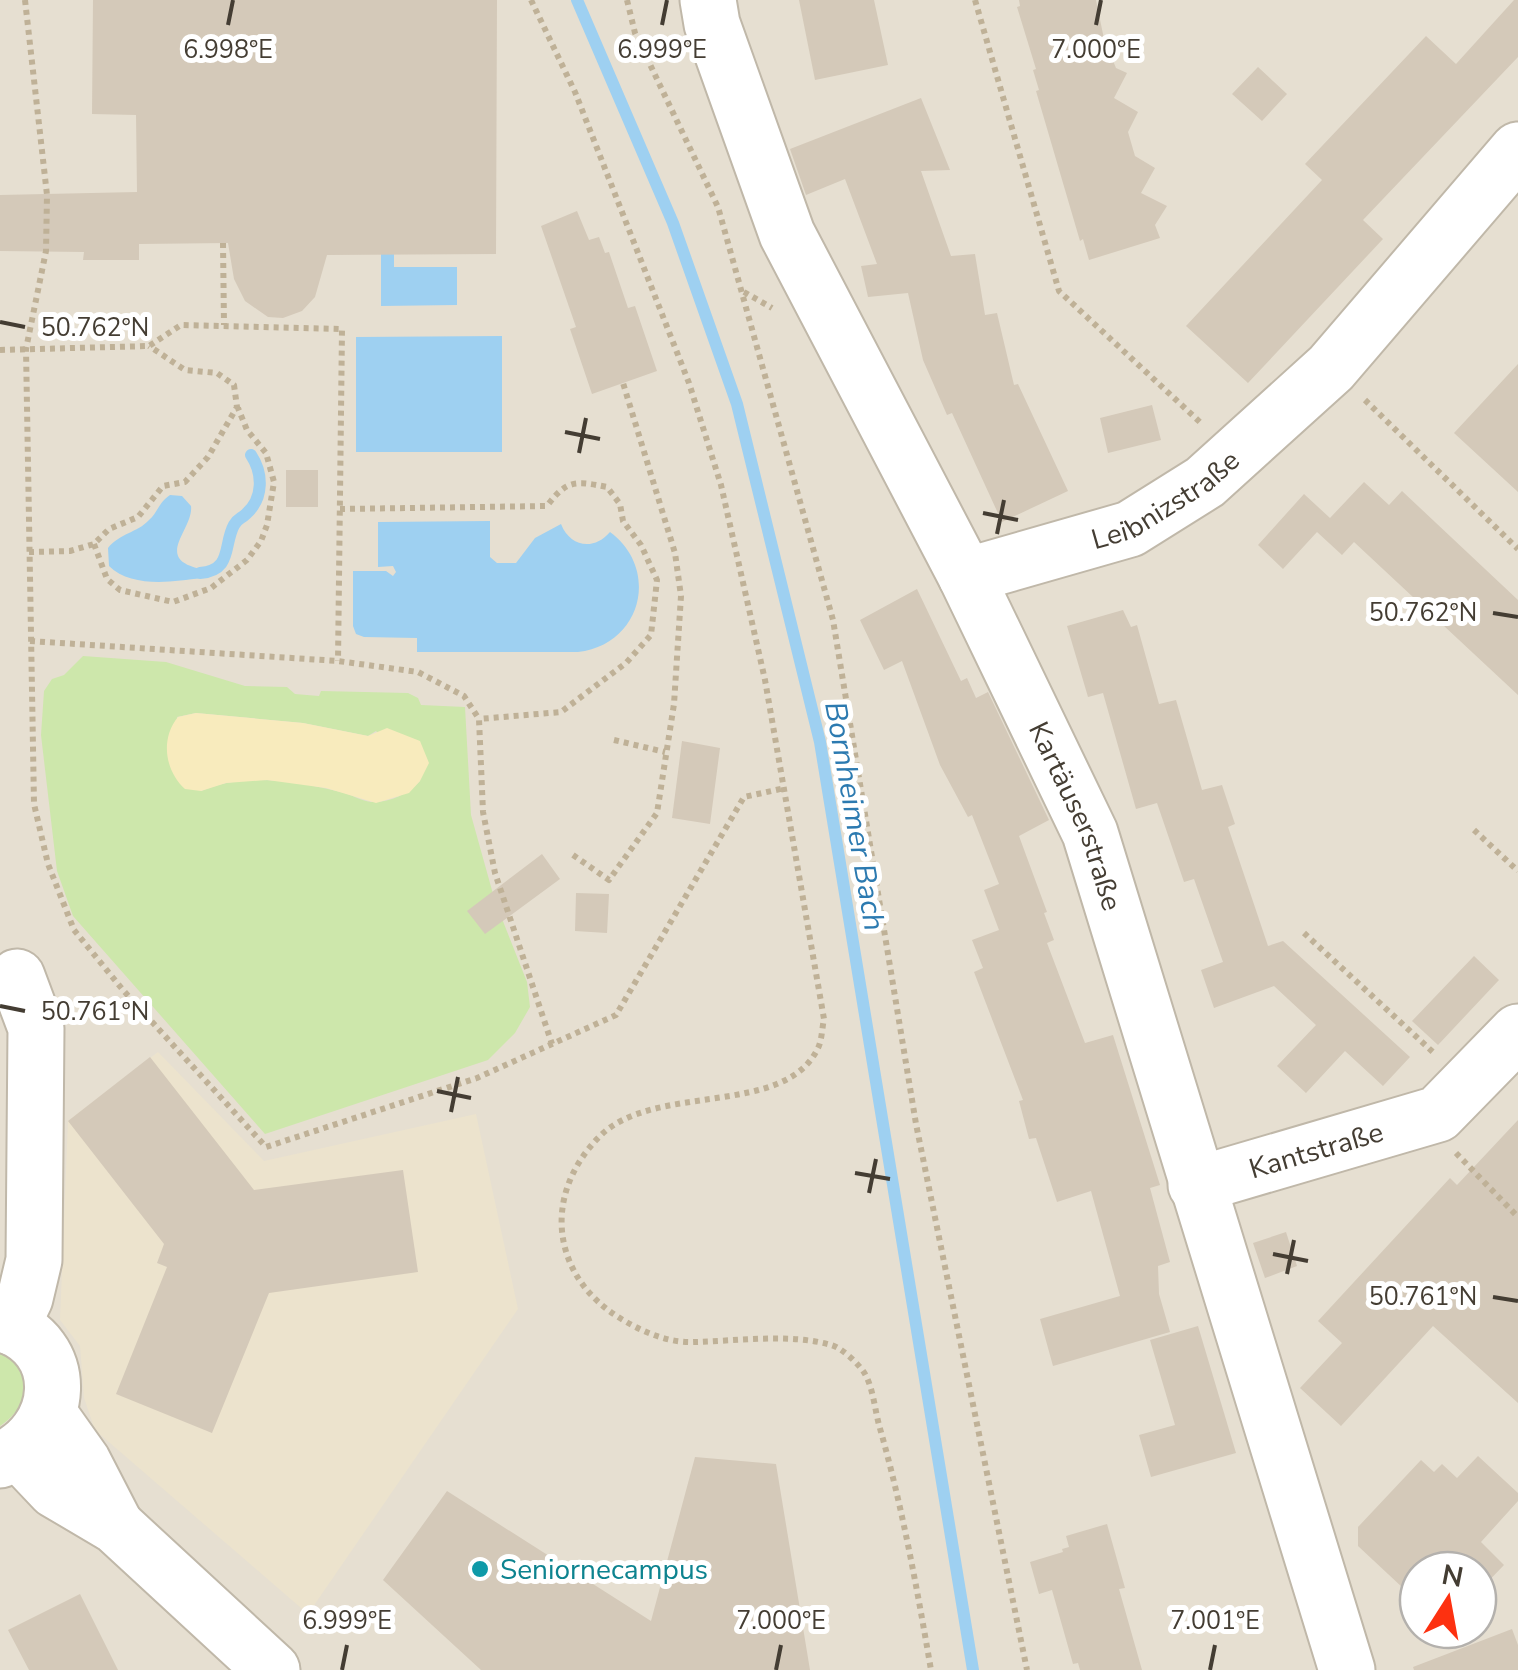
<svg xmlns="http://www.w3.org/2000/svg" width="1518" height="1670" viewBox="0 0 1518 1670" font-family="'Nunito Sans',sans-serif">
	<rect width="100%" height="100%" fill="#f2ede3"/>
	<!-- residential -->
	<path fill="#e6dfd1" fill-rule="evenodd" d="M0 0H1518V1670H0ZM1418 1570H1478V1630H1418Z"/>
	<!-- education -->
	<path fill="#ece3cd" d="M158 1052 264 1161 476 1114 518 1309 308 1614 95 1430 84 1398 80 1346 60 1320 68 1121Z"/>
	<!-- green -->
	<path fill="#cde7ab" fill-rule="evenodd" d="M83 656 166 662 245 686 287 687 295 694 319 696 321 691 408 693 418 698 421 705 465 707 471 815 495 901 527 982 530 1007 515 1033 488 1060 265 1134 73 916 57 871 41 735 44 691 52 679 64 675ZM196 713 303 723 368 736 376 731 420 781C408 794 389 803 371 802 361 801 351 794 341 792 296 781 245 772 201 791L177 717Z
		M0 1348C6 1353 14 1358 19 1364 36 1387 20 1413 0 1426Z"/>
	<!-- sand -->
	<path fill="#f8ebbd" d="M196 713 303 723 368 736 387 728 420 741 429 763 420 781 409 793 376 803 326 788 267 780 226 783 201 791 185 789C165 771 160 739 178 717Z"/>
	<!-- water -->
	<path fill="#9ed0f1" d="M381 254H394V267H457V305L381 306Z
		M502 336V452H356V337Z
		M170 495 182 496 191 506C194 529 152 559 201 569V578C172 582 131 588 109 566L108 548C120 533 137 533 149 520 158 512 159 502 170 495Z
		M490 521V557L497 563H516L535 538 561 524C570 547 594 551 610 532 661 570 641 645 578 652H417V638L364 637 356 634 353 626V571H386L393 576 396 572 393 566 378 567V522Z"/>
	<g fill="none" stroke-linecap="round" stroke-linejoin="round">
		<!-- stream -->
		<path stroke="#9ed0f1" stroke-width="12" d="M577 0 673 223 737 404 820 742 973 1670
			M200 573C233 570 223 545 234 525 238 518 241 519 246 514 264 498 263 473 251 455"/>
	</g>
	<!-- building -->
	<path fill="#d4c9b9" d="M93 0H497L496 254 327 255 315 297 302 311 283 318 268 317 245 301 234 279 228 243 139 244V260H83L84 252 0 251V195L137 192 136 115 92 114Z
		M799 0H874L888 65 815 80Z
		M1019 0H1096L1104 39 1116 68 1127 73 1114 98 1138 112 1128 132 1135 156 1155 168 1141 193 1167 206 1155 225 1160 238 1089 260 1083 239 1080 241 1036 91 1039 90 1033 70 1036 69 1017 7 1020 6Z
		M1514 0H1518V57L1363 220 1383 239 1248 383 1186 326 1322 180 1305 164 1426 36 1456 64Z
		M1258 67 1287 94 1262 121 1232 94Z
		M921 98 950 170 921 171 951 256 975 254 985 315 997 313 1014 385 1018 384 1068 491 1002 522 952 413 947 415 923 360 908 293 868 297 861 266 877 264 845 179 806 195 790 149Z
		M577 211 589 240 599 237 605 253 609 252 628 308 635 306 657 371 592 394 570 329 576 327 541 226Z
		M1518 364V492L1454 433Z
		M1152 405 1161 440 1108 453 1100 418Z
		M286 470H318V507H286Z
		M1364 482 1389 505 1402 491 1518 600V695L1354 542 1342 555 1317 532 1283 569 1258 545 1304 494 1330 518Z
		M917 589 961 681 967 678 976 698 988 692 1049 820 1019 836 1047 912 1044 913 1054 940 1047 943 1085 1043 1113 1035 1160 1185 1150 1188 1170 1262 1158 1266 1159 1294 1170 1332 1053 1366 1040 1319 1120 1296 1091 1191 1057 1202 1036 1138 1029 1139 1019 1101 1023 1100 974 972 983 968 972 940 999 930 984 890 999 884 972 815 968 817 940 765 902 661 884 670 860 620Z
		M1123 610 1131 627 1137 625 1159 704 1176 700 1202 790 1222 785 1235 824 1228 827 1268 946 1283 941 1410 1057 1383 1086 1345 1051 1306 1093 1277 1066 1316 1025 1274 986 1214 1008 1201 970 1223 962 1194 879 1184 882 1157 803 1136 809 1103 693 1088 697 1067 626Z
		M682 741 720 748 710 824 672 818Z
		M542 854 560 879 485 934 467 911Z
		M576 893 609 894 607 933 575 931Z
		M1474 956 1499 980 1438 1045 1412 1021Z
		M150 1057 254 1190 403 1170 418 1272 269 1293 212 1433 116 1394 167 1267 157 1263 164 1244 68 1121Z
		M1518 1120V1403L1433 1326 1341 1426 1300 1388 1342 1343 1318 1321 1450 1178 1457 1185Z
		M1286 1232 1297 1266 1265 1278 1253 1243Z
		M1198 1326 1236 1453 1151 1477 1139 1435 1175 1425 1150 1340Z
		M1478 1456 1518 1493V1501L1481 1542 1504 1565 1478 1592V1570H1418V1602L1358 1546V1527L1421 1460 1434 1472 1442 1464 1457 1478Z
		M695 1457 776 1464 810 1670H481L383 1580 447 1491 651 1621Z
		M1107 1524 1125 1588 1119 1589 1142 1670H1080L1078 1663 1073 1664 1052 1590 1039 1594 1030 1562 1063 1552 1062 1549 1069 1547 1066 1536Z
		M80 1594 118 1670H29L8 1630Z
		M1512 1629 1518 1645V1670H1414L1413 1667Z"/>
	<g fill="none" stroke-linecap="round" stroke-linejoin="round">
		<defs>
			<g id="minor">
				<path id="s1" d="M708 0 712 24 787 234 966 576 1090 833 1347 1670"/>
				<path id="s2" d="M966 576 1130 529 1205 482 1331 368 1518 150"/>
				<path id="s3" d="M1196 1185 1438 1114 1518 1032"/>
				<path d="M0 1323C74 1344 66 1434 0 1460"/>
				<path d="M11 1327 25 1298 34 1260 36 1028 17 977"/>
				<path d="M49 1414 83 1462 116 1526"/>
				<path d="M19 1452 55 1490 116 1526 272 1670"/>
			</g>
		</defs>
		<!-- minor casing -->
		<use href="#minor" stroke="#c0b8a9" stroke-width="59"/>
		<!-- path -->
		<path stroke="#bfb197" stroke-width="6" stroke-dasharray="5 5" stroke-linecap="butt" d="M25 0 47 195 46 251 26 349 34 804 48 864 74 930 123 990 266 1147 477 1078 552 1044
			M531 0 575 92 689 383 721 485 765 680 824 1019C822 1028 822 1040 818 1048 785 1118 654 1082 600 1136 541 1195 551 1278 623 1320 645 1333 669 1343 694 1342 738 1341 789 1333 831 1345 842 1348 859 1364 865 1374 873 1388 875 1410 879 1425 902 1505 917 1588 931 1670
			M627 0 635 33 718 207 833 620 916 1124 1027 1670
			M975 0 1059 291 1202 424
			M223 243 224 325
			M744 292 772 308
			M0 350 149 346 181 325 342 329 338 661
			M1365 400 1518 549
			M340 509 547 506C567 479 576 481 607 487L620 504 623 521 641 545 657 580 651 635 626 663 561 712 479 719
			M94 544 107 579 120 590 173 602 211 588 247 560 261 541 267 525 274 482 266 453 247 430 238 408
			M29 552 70 551 94 544 109 529 138 517 163 486 185 482 208 457 237 407 234 385 217 373 185 370 149 346
			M30 641 338 661 418 672 464 696 479 719 483 812 495 873 552 1044 616 1015 744 797 785 788
			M614 740 665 752
			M1474 830 1518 871
			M573 855 609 880 657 813 674 704 681 596 675 553 623 383
			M1304 933 1435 1054
			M1456 1153 1518 1217"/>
		<!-- minor -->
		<use href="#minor" stroke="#fff" stroke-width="55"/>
	</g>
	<!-- ticks -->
	<path fill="none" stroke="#443d33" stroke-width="4" d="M228 25 233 0M662 25 667 0M1096 25 1101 0M0 322 25 327M565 432 600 439M579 453 586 418M983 513 1018 520M997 534 1004 500M1493 613 1518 617M0 1006 25 1011M437 1091 471 1098M451 1112 458 1077M855 1173 890 1179M869 1193 876 1159M1273 1254 1308 1261M1287 1274 1294 1240M1493 1297 1518 1301M342 1670 347 1645M776 1670 781 1645M1210 1670 1215 1645"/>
	<!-- markers -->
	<circle fill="#0f9aa8" stroke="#fff" stroke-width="4" cx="480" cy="1569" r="10"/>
	<g text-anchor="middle" stroke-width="10" stroke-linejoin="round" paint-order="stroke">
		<!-- street labels -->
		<g font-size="28" fill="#443d33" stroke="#fff">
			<text dy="10" stroke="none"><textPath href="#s2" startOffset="215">Leibnizstraße</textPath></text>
			<text dy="10" stroke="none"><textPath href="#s1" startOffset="898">Kartäuserstraße</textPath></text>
			<text dy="10" stroke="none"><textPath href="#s3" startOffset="125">Kantstraße</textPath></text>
		</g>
		<!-- culture labels -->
		<g font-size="28" fill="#0d838f" stroke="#fff" text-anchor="start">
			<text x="500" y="1579">Seniornecampus</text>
		</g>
		<!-- water labels -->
		<g font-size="30" font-style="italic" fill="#2c7ab0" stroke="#fff">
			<text transform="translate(855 816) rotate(80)" y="10">Bornheimer Bach</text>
		</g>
	</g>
	<g font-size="25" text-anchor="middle" fill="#443d33" stroke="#fff" stroke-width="10" stroke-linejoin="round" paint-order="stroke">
		<text x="228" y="58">6.998°E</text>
		<text x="662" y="58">6.999°E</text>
		<text x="1096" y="58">7.000°E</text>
		<text x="95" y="336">50.762°N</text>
		<text x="1423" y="621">50.762°N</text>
		<text x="95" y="1020">50.761°N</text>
		<text x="1423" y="1305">50.761°N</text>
		<text x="347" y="1629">6.999°E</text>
		<text x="781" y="1629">7.000°E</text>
		<text x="1215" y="1629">7.001°E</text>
	</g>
	<!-- north arrow -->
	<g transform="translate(1448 1600) rotate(11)"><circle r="48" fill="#ffffff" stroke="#b4b1ad" stroke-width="2.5"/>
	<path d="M0-8L18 38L0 25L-18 38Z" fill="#fd3110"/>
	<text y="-15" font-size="28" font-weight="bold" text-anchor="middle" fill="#443d33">N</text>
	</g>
</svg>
